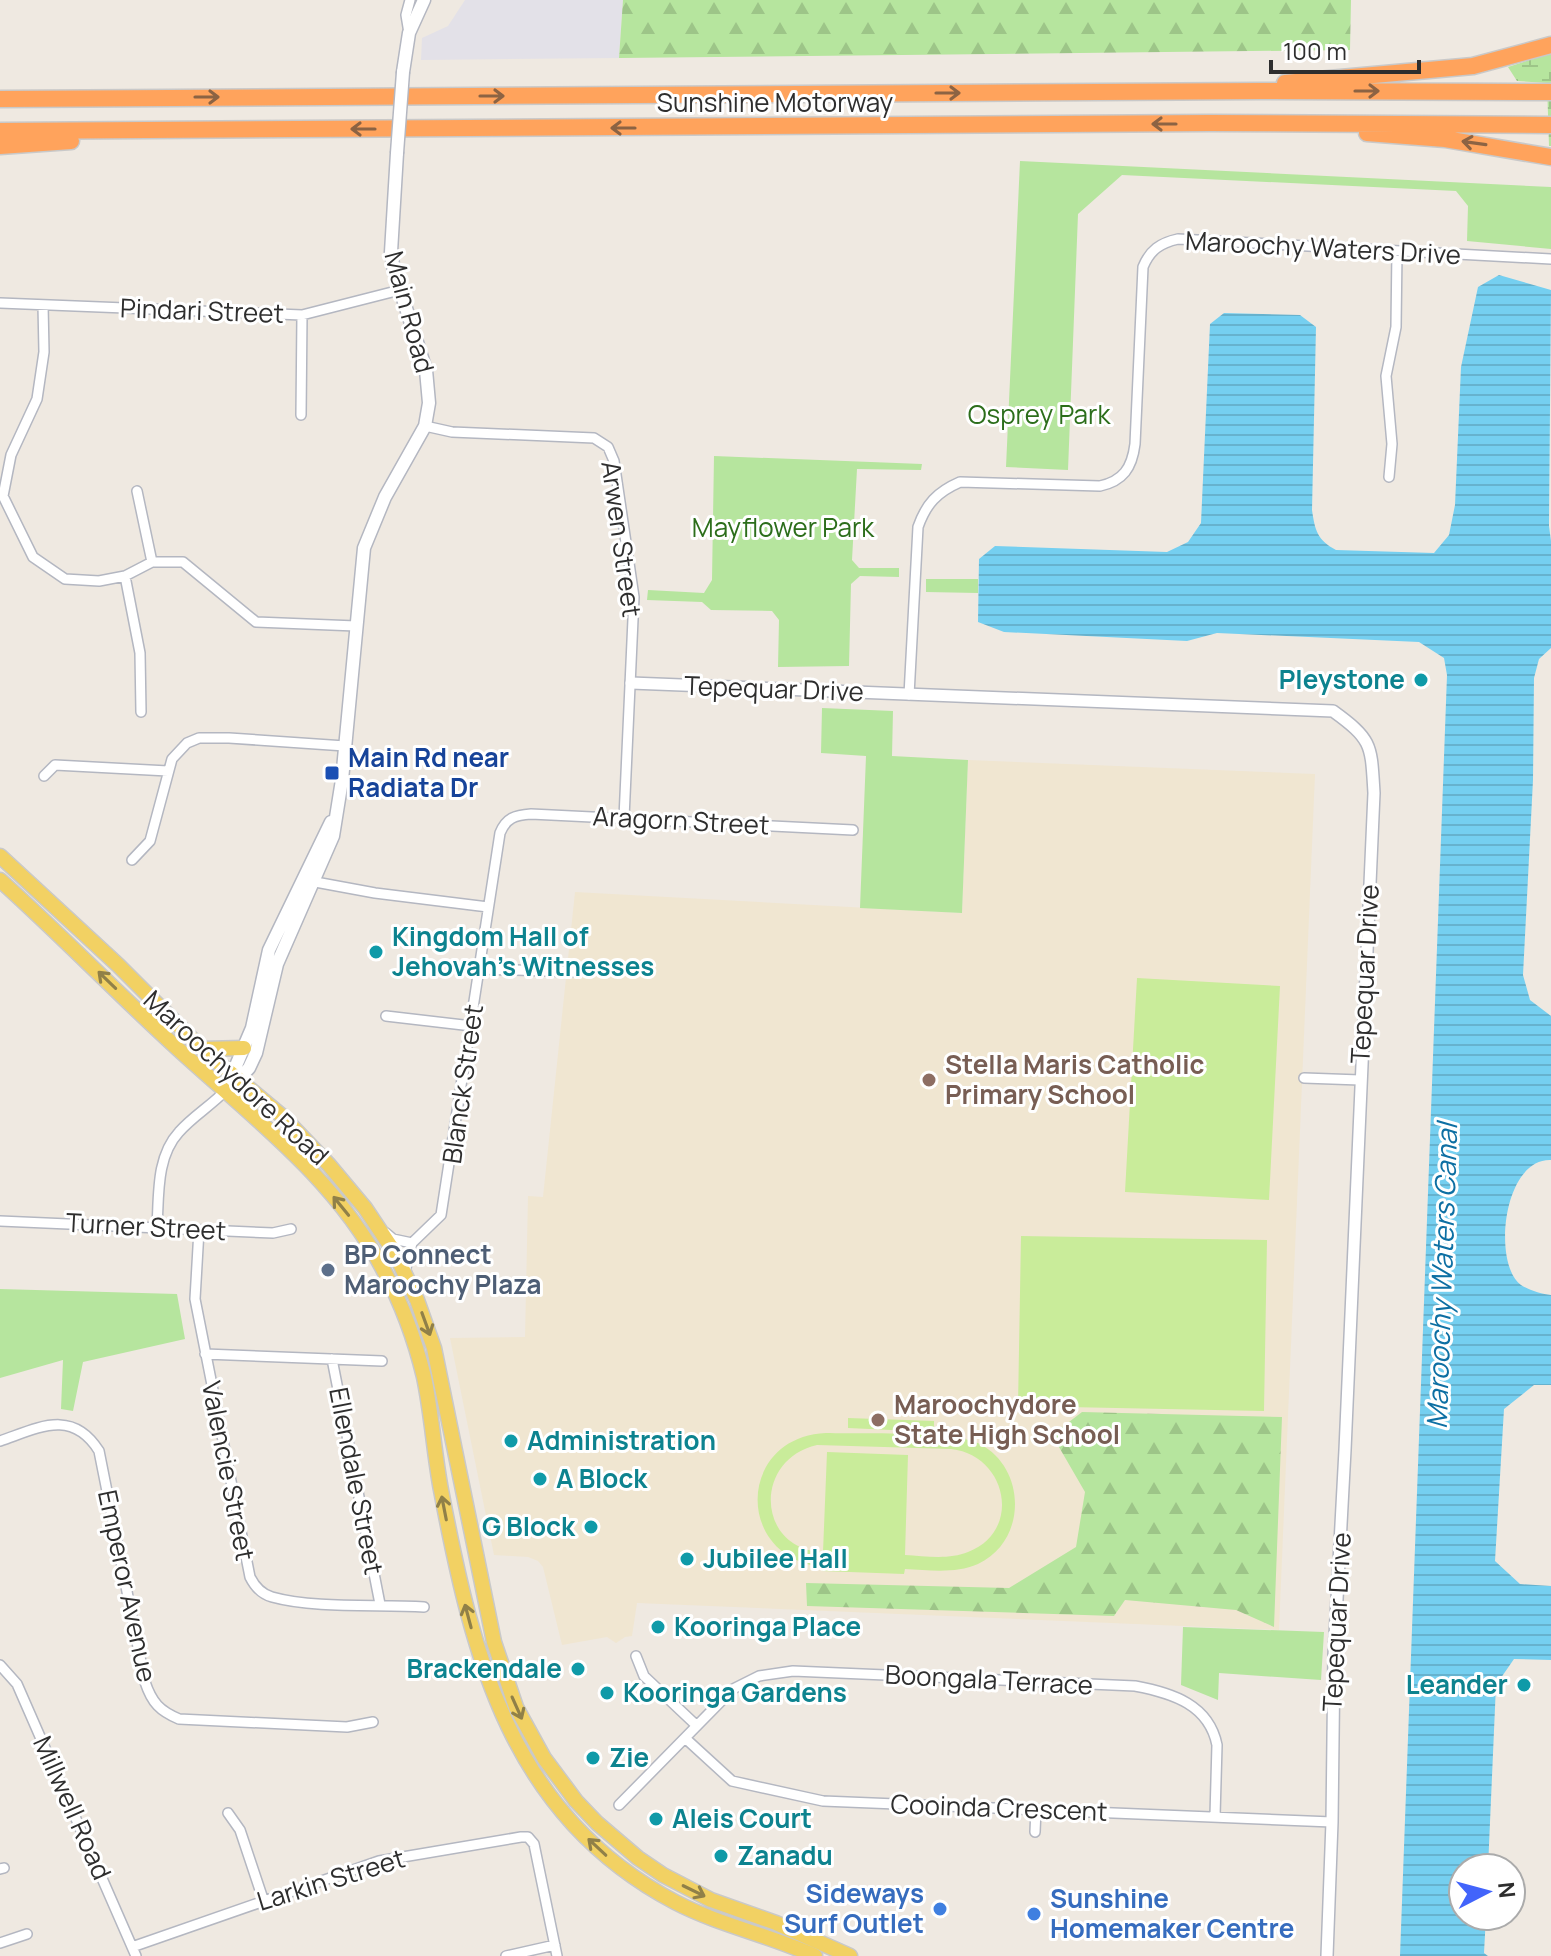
<svg xmlns="http://www.w3.org/2000/svg" width="1551" height="1956" viewBox="0 0 1551 1956" font-family="Manrope,sans-serif">
	<defs>
		<pattern id="forest-firs" width="22" height="20" patternUnits="userSpaceOnUse" patternTransform="scale(2)"><rect width="22" height="20" fill="#b6e59e"/><path d="M5 1l3.5 6h-7zM16 11l3.5 6h-7z" fill="#9dc588"/></pattern>
		<pattern id="wetland-marsh" width="20" height="14" patternUnits="userSpaceOnUse" patternTransform="scale(2)"><rect width="20" height="14" fill="#b6e59e"/><path d="M1 5h8M5 5V1M11 12h8M15 12V8" fill="none" stroke="#9dc588"/></pattern>
		<pattern id="water-rules" width="6" height="5" patternUnits="userSpaceOnUse" patternTransform="scale(2)"><rect width="6" height="5" fill="#75cff0"/><path d="M0 2.5h6" fill="none" stroke="#66b2ce"/></pattern>
	</defs>
	<rect width="100%" height="100%" fill="#efe9e1"/>
	<!-- industrial -->
	<path fill="#e3e1e8" d="M465 0H623L619 58 421 60 422 38 448 26Z"/>
	<!-- education -->
	<path fill="#f0e6d1" d="M968 760 1315 774 1279 1630 637 1603 632 1636 625 1637 616 1643 607 1637 562 1645 543 1567 538 1561 528 1557 494 1555 450 1338 525 1337 528 1196 543 1197 575 892 962 913Z"/>
	<!-- grass -->
	<path fill="#b6e59e" d="M1020 161 1551 187V249L1467 241 1468 206 1456 191 1122 175 1078 214 1068 470 1006 467Z
		M714 456 922 464 921 470 857 469 852 560 859 568H899V577L860 576 851 584 849 666 778 667 779 620 772 611 711 610 702 602 647 600 648 590 704 593 712 580Z
		M926 579H978V593L926 592Z
		M822 708 893 711 892 756 968 760 962 913 860 908 866 756 821 753Z
		M0 1289 177 1294 185 1339 83 1362 73 1411 61 1409 63 1360 0 1378Z
		M1183 1627 1324 1632 1321 1680 1219 1673 1218 1700 1181 1685Z"/>
	<!-- forest -->
	<path fill="url(#forest-firs)" d="M623 0H1351L1350 50 619 58Z
		M1082 1412 1282 1417 1274 1627 1236 1610 1125 1600 1114 1616 807 1606 806 1583 1009 1588 1076 1547 1085 1492 1052 1435Z"/>
	<!-- wetland -->
	<path fill="url(#wetland-marsh)" d="M1551 53V146H1549L1547 83 1517 81 1508 67Z"/>
	<!-- pitch -->
	<path fill="#c9ec9a" fill-rule="evenodd" d="M1137 978 1280 986 1269 1200 1125 1192Z
		M1021 1236 1267 1240 1264 1411 1018 1406Z
		M848 1418 934 1421V1432L848 1428Z
		M826 1433C861 1434 953 1430 980 1444 1027 1469 1027 1541 978 1564 955 1574 929 1570 905 1569L904 1574 822 1571V1567C734 1557 737 1437 826 1433ZM817 1445 951 1449C1007 1455 1023 1531 968 1552 949 1560 925 1556 905 1555L908 1455 827 1452 823 1552C757 1550 752 1460 817 1445Z"/>
	<!-- water -->
	<path fill="url(#water-rules)" d="M1499 275 1551 290 1549 526 1551 541V648L1539 659 1534 678 1533 780 1523 975 1530 1000 1551 1016V1160C1503 1158 1492 1264 1521 1285 1529 1290 1542 1294 1551 1295V1385H1534L1504 1409 1495 1561 1520 1584 1551 1586V1660L1514 1659 1496 1685 1488 1868H1463V1916H1486L1484 1953 1488 1956H1400L1447 675 1444 658 1419 642 1217 633 1187 641 1004 632 978 622 979 559 995 546 1167 552 1188 542 1201 523 1210 324 1224 313 1300 315 1316 327 1312 510C1315 530 1317 540 1336 550L1434 553 1449 535 1455 505 1461 367 1478 287Z"/>
	<g fill="none" stroke-linecap="round" stroke-linejoin="round">
		<defs>
			<path id="minor" d="M409 33 406 15 410 0
				M0 303 302 315 400 290
				M43 305 44 352 37 399 11 455 3 496 33 557 65 579 99 581 125 576 152 562H183L256 622 356 626
				M301 415 302 315
				M425 426 452 432 594 438 608 447 614 461 634 597 624 818
				M1389 477 1392 444 1386 376 1396 327 1397 251
				M137 491 152 562
				M125 576 140 653 141 712
				M909 695 918 527C926 504 937 492 960 482L1100 486C1123 481 1132 468 1135 444L1143 267C1150 250 1160 243 1178 239L1551 259
				M44 776 55 765 168 771
				M132 860 150 841 172 759 187 743 199 738H229L345 746
				M310 881 375 893 488 907
				M480 969 579 972
				M386 1016 472 1026
				M1304 1078 1360 1080
				M0 1221 273 1233 291 1229
				M157 1227C159 1195 156 1157 179 1132 193 1116 212 1105 226 1090
				M199 1230 195 1299 250 1577C255 1587 261 1594 272 1597 315 1609 378 1604 424 1607
				M386 1233 393 1239 412 1243
				M405 1272 412 1243 441 1215 500 833C506 818 515 815 531 814L853 830
				M205 1354 382 1361
				M332 1359 380 1604
				M0 1441C38 1428 72 1408 99 1451L145 1682C152 1703 160 1711 179 1719L347 1727 373 1722
				M636 1656 644 1676 697 1726
				M0 1665 17 1684 136 1956
				M685 1738 732 1781 823 1801 1332 1822
				M619 1805 733 1689 759 1676 793 1671 1135 1686C1173 1693 1209 1705 1217 1745L1215 1816
				M228 1813 240 1830 263 1899
				M1035 1832 1036 1809
				M0 1869 4 1868
				M0 1943 27 1934
				M132 1947 379 1861 521 1837H528L534 1844 557 1956
				M506 1956 555 1945"/>
			<path id="tertiary" d="M631 683 1333 711C1373 740 1371 745 1374 793L1345 1450 1334 1655 1332 1822 1327 1956"/>
			<path id="secondary" d="M403 72 409 33 424 0
				M229 1082 252 1028 269 950 331 822
				M233 1085 249 1068 256 1053 277 964 333 836 342 780 364 548 385 497 425 426 429 403 426 370 394 271 391 252 397 153"/>
			<path id="primary" d="M0 856 118 965 202 1049 282 1116 329 1165 365 1208 395 1253 417 1300 434 1348 494 1642 516 1707 544 1758 576 1801 597 1823 638 1858 663 1875 711 1900 776 1923 850 1956
				M0 880C60 934 116 992 176 1047 251 1116 336 1178 384 1271 402 1304 415 1340 424 1377 432 1415 434 1453 441 1490 473 1659 511 1815 675 1902 719 1925 769 1935 815 1956
				M202 1049 244 1048"/>
			<path id="motorway" d="M1285 83 1473 66 1551 45
				M0 99 1261 91 1551 92
				M0 131 1209 123 1551 125
				M1367 133 1445 139 1551 157
				M0 146 71 141"/>
		</defs>
		<!-- minor casing -->
		<use href="#minor" stroke="#b4b7c1" stroke-width="12"/>
		<!-- tertiary casing -->
		<use href="#tertiary" stroke="#b4b7c1" stroke-width="14"/>
		<!-- secondary casing -->
		<use href="#secondary" stroke="#b4b7c1" stroke-width="15"/>
		<!-- primary casing -->
		<use href="#primary" stroke="#c9c9c9" stroke-width="17"/>
		<!-- motorway casing -->
		<use href="#motorway" stroke="#c9c9c9" stroke-width="19"/>
		<!-- minor -->
		<use href="#minor" stroke="#fff" stroke-width="9"/>
		<!-- tertiary -->
		<use href="#tertiary" stroke="#fff" stroke-width="11"/>
		<!-- secondary -->
		<use href="#secondary" stroke="#fff" stroke-width="12"/>
		<!-- primary -->
		<use href="#primary" stroke="#f2d163" stroke-width="14"/>
		<!-- motorway -->
		<use href="#motorway" stroke="#ffa35c" stroke-width="16"/>
		<defs>
			<path id="secondary-bridge" d="M397 153 403 72"/>
		</defs>
		<!-- secondary-bridge casing -->
		<use href="#secondary-bridge" stroke="#b4b7c1" stroke-width="15" stroke-linecap="butt"/>
		<!-- secondary-bridge -->
		<use href="#secondary-bridge" stroke="#fff" stroke-width="12"/>
	</g>
	<!-- one-way arrows -->
	<defs><path id="oneway-shaft" d="M-6 0H5M1.5-3L5.5 0L1.5 3" fill="none" stroke-width="1.6" stroke-linecap="round" stroke-linejoin="round" transform="scale(2)"/></defs>
	<g stroke="#8c6343">
		<use href="#oneway-shaft" transform="translate(1367 91)"/>
		<use href="#oneway-shaft" transform="translate(948 93)"/>
		<use href="#oneway-shaft" transform="translate(492 96)"/>
		<use href="#oneway-shaft" transform="translate(207 97)"/>
		<use href="#oneway-shaft" transform="translate(1164 124) rotate(180)"/>
		<use href="#oneway-shaft" transform="translate(623 128) rotate(180)"/>
		<use href="#oneway-shaft" transform="translate(363 129) rotate(180)"/>
		<use href="#oneway-shaft" transform="translate(1474 143) rotate(-172)"/>
	</g>
	<g stroke="#908048">
		<use href="#oneway-shaft" transform="translate(107 980) rotate(-136)"/>
		<use href="#oneway-shaft" transform="translate(341 1206) rotate(-129)"/>
		<use href="#oneway-shaft" transform="translate(426 1324) rotate(70)"/>
		<use href="#oneway-shaft" transform="translate(444 1508) rotate(-101)"/>
		<use href="#oneway-shaft" transform="translate(468 1616) rotate(-105)"/>
		<use href="#oneway-shaft" transform="translate(517 1708) rotate(66)"/>
		<use href="#oneway-shaft" transform="translate(597 1847) rotate(-137)"/>
		<use href="#oneway-shaft" transform="translate(694 1891) rotate(26)"/>
	</g>
	<!-- markers -->
	<g fill="#0f9aa8" stroke="#fff" stroke-width="3">
		<circle cx="1421" cy="680" r="8"/>
		<circle cx="376" cy="952" r="8"/>
		<circle cx="511" cy="1441" r="8"/>
		<circle cx="540" cy="1479" r="8"/>
		<circle cx="591" cy="1527" r="8"/>
		<circle cx="687" cy="1559" r="8"/>
		<circle cx="658" cy="1627" r="8"/>
		<circle cx="578" cy="1669" r="8"/>
		<circle cx="1524" cy="1685" r="8"/>
		<circle cx="607" cy="1693" r="8"/>
		<circle cx="593" cy="1758" r="8"/>
		<circle cx="656" cy="1819" r="8"/>
		<circle cx="721" cy="1856" r="8"/>
	</g>
	<rect fill="#1a4fb4" stroke="#fff" stroke-width="3" x="324" y="765" width="16" height="16" rx="4"/>
	<g fill="#8d6e63" stroke="#fff" stroke-width="3">
		<circle cx="929" cy="1080" r="8"/>
		<circle cx="878" cy="1420" r="8"/>
	</g>
	<circle fill="#5c6f8a" stroke="#fff" stroke-width="3" cx="328" cy="1270" r="8"/>
	<g fill="#3f7fe0" stroke="#fff" stroke-width="3">
		<circle cx="940" cy="1909" r="8"/>
		<circle cx="1034" cy="1914" r="8"/>
	</g>
	<g text-anchor="middle" stroke-width="6" stroke-linejoin="round" paint-order="stroke">
		<!-- street labels -->
		<g font-size="26" fill="#2e2e2e" stroke="#fff">
			<text x="775" y="112">Sunshine Motorway</text>
			<text transform="translate(1323 248) rotate(3)" y="9">Maroochy Waters Drive</text>
			<text transform="translate(202 311) rotate(2)" y="9">Pindari Street</text>
			<text transform="translate(409 312) rotate(75)" y="9">Main Road</text>
			<text transform="translate(621 539) rotate(82)" y="9">Arwen Street</text>
			<text transform="translate(774 689) rotate(2)" y="9">Tepequar Drive</text>
			<text transform="translate(681 821) rotate(3)" y="9">Aragorn Street</text>
			<text transform="translate(1365 974) rotate(-87)" y="9">Tepequar Drive</text>
			<text transform="translate(236 1078) rotate(43)" y="9">Maroochydore Road</text>
			<text transform="translate(463 1084) rotate(-82)" y="9">Blanck Street</text>
			<text transform="translate(146 1227) rotate(3)" y="9">Turner Street</text>
			<text transform="translate(228 1471) rotate(79)" y="9">Valencie Street</text>
			<text transform="translate(356 1481) rotate(79)" y="9">Ellendale Street</text>
			<text transform="translate(127 1586) rotate(78)" y="9">Emperor Avenue</text>
			<text transform="translate(1337 1622) rotate(-87)" y="9">Tepequar Drive</text>
			<text transform="translate(989 1680) rotate(3)" y="9">Boongala Terrace</text>
			<text transform="translate(72 1808) rotate(66)" y="9">Millwell Road</text>
			<text transform="translate(999 1808) rotate(2)" y="9">Cooinda Crescent</text>
			<text transform="translate(331 1880) rotate(-17)" y="9">Larkin Street</text>
		</g>
		<!-- park labels -->
		<g font-size="26" fill="#2c6e1b" stroke="#fff">
			<text x="1039" y="424">Osprey Park</text>
			<text x="783" y="537">Mayflower Park</text>
		</g>
		<!-- culture labels -->
		<g font-size="26" font-weight="bold" fill="#0d838f" stroke="#fff" text-anchor="start">
			<text x="1405" y="689" text-anchor="end">Pleystone</text>
			<text x="392" y="946">Kingdom Hall of<tspan x="392" dy="30">Jehovah's Witnesses</tspan></text>
			<text x="527" y="1450">Administration</text>
			<text x="556" y="1488">A Block</text>
			<text x="575" y="1536" text-anchor="end">G Block</text>
			<text x="703" y="1568">Jubilee Hall</text>
			<text x="674" y="1636">Kooringa Place</text>
			<text x="562" y="1678" text-anchor="end">Brackendale</text>
			<text x="1508" y="1694" text-anchor="end">Leander</text>
			<text x="623" y="1702">Kooringa Gardens</text>
			<text x="609" y="1767">Zie</text>
			<text x="672" y="1828">Aleis Court</text>
			<text x="737" y="1865">Zanadu</text>
		</g>
		<!-- transit labels -->
		<g font-size="26" font-weight="bold" fill="#164399" stroke="#fff" text-anchor="start">
			<text x="348" y="767">Main Rd near<tspan x="348" dy="30">Radiata Dr</tspan></text>
		</g>
		<!-- education labels -->
		<g font-size="26" font-weight="bold" fill="#785e54" stroke="#fff" text-anchor="start">
			<text x="945" y="1074">Stella Maris Catholic<tspan x="945" dy="30">Primary School</tspan></text>
			<text x="894" y="1414">Maroochydore<tspan x="894" dy="30">State High School</tspan></text>
		</g>
		<!-- service labels -->
		<g font-size="26" font-weight="bold" fill="#4e5e75" stroke="#fff" text-anchor="start">
			<text x="344" y="1264">BP Connect<tspan x="344" dy="30">Maroochy Plaza</tspan></text>
		</g>
		<!-- shop labels -->
		<g font-size="26" font-weight="bold" fill="#366cbe" stroke="#fff" text-anchor="end">
			<text x="924" y="1903">Sideways<tspan x="924" dy="30">Surf Outlet</tspan></text>
			<text x="1050" y="1908" text-anchor="start">Sunshine<tspan x="1050" dy="30">Homemaker Centre</tspan></text>
		</g>
		<!-- water labels -->
		<g font-size="28" font-style="italic" fill="#0d6fa3" stroke="#fff">
			<text transform="translate(1442 1276) rotate(-88)" y="10">Maroochy Waters Canal</text>
		</g>
	</g>
	<!-- north arrow -->
	<g transform="translate(1487 1892) rotate(84)"><circle r="38" fill="#ffffff" stroke="#ababab" stroke-width="2"/>
	<path d="M0-6L14 30L0 20L-14 30Z" fill="#4264fb"/>
	<text y="-12" font-size="22" font-weight="bold" text-anchor="middle" fill="#2e2e2e">N</text>
	</g>
	<!-- scale -->
	<path d="M1271 60v12h148v-12" fill="none" stroke="#2e2e2e" stroke-width="4"/>
	<text x="1283" y="60" font-size="24" fill="#2e2e2e" stroke="#ffffff" stroke-width="6" paint-order="stroke">100 m</text>
</svg>
